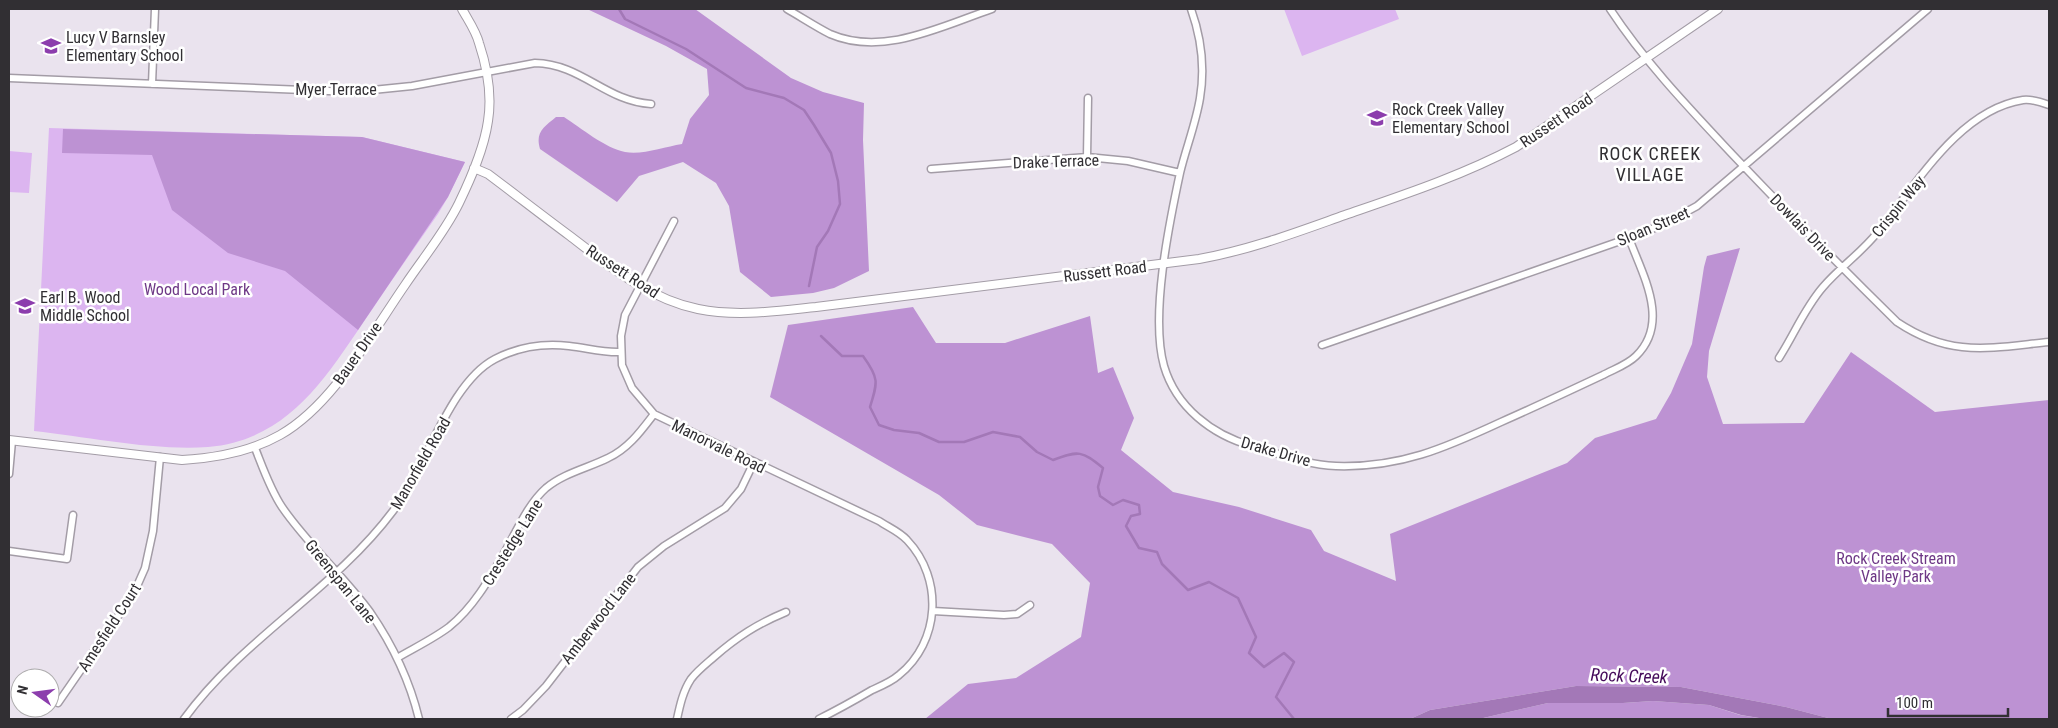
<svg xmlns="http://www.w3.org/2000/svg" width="2058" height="728" viewBox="0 0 2058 728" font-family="'Roboto Condensed',sans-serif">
	<rect width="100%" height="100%" fill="#eae3ee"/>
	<!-- green -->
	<path fill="#dcb5f0" d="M1284 9H1395L1399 19 1302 56Z
		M49 128 362 137 465 162 448 197 438 214C414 248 390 283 367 317 326 377 289 440 208 447 155 451 88 437 34 431Z
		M9 151 32 153 29 193 9 192Z"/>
	<!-- forest -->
	<path fill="#bd92d3" d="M587 9H695L791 78 823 92 864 103 863 140 869 271 834 288 813 293 771 297 740 272 729 206 716 183 683 162 639 176 617 202 540 149C535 132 544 127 556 117H564C581 128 605 148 625 152 643 155 664 147 682 144L690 119 709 95 707 69 666 46Z
		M63 129 362 137 465 162 448 197 358 330 285 271 228 253 172 210 152 155 62 153Z
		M1740 248 1709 351 1707 377 1723 424 1804 423 1851 352 1935 412 2049 400V718L2038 719H1832L1786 707 1681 687 1576 686 1430 710 1410 719H925L968 684 1016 678 1081 637 1090 583 1052 544 977 525 939 495 770 397 788 325 913 307 936 343H1005L1090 316 1098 373 1113 367 1134 418 1121 450 1173 492 1239 507 1311 530 1324 551 1396 581 1390 534 1567 463 1595 438 1656 419 1671 393 1692 344 1704 267 1707 256Z
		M1653 701 1709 705 1740 715 1765 719H1479L1548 703H1623Z"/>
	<!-- water -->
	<path fill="#a378b7" d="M1576 686 1681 687 1786 707 1832 719H1765L1741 715 1709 705 1653 701 1623 703H1548L1479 719H1410L1430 710Z"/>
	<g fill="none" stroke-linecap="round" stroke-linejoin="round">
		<!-- stream -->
		<path stroke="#a378b7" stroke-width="2.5" d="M619 9 625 19 686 49 746 88 784 98 804 110 814 125 831 153 838 181 840 204 828 231 817 247 809 286
			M821 336 842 356H863C879 378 878 382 870 407L879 425 894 430 919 433 939 442H964L993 432 1020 437 1037 452 1053 460C1079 450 1082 451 1103 468L1098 487 1100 496 1113 505 1123 500 1139 505 1140 514 1131 516 1126 526 1139 548 1157 552 1162 564 1188 590 1209 582 1238 598 1256 637 1249 653 1264 667 1284 653 1294 662 1276 697 1294 719"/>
		<defs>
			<path id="minor" d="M787 9C801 17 816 27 830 34 883 57 942 26 992 9
				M1191 9C1201 37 1205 68 1200 98 1196 123 1186 148 1180 173 1169 224 1150 316 1164 366 1176 407 1212 435 1252 446 1279 454 1308 465 1336 466 1400 468 1445 448 1501 422 1535 407 1569 391 1603 375 1614 369 1627 365 1636 356 1671 322 1642 274 1629 238
				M1610 9C1645 62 1688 107 1732 154 1786 211 1841 267 1897 322 1951 358 1989 348 2049 342
				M9 78 353 92 412 86 535 63C582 64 605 101 651 104
				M152 84 155 9
				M1087 157 1088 98
				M931 169 1087 157 1128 161 1180 173
				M674 221 625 315 621 336 622 365 632 388 654 414 879 521C888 527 900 532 907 540 944 579 940 642 899 675 891 682 881 686 872 690 855 700 837 710 819 719
				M1322 345 1629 238 1662 225 1697 206 1928 9
				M1779 358C1794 335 1804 309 1823 287 1839 268 1861 253 1877 233 1915 187 1958 110 2023 100 2032 99 2041 102 2049 105
				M255 448C263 468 270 489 282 507 308 545 343 575 370 612 392 644 410 682 419 719
				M9 474 12 441
				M9 551 67 559 73 515
				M933 611 1004 615 1017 614 1030 605
				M397 658C414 648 433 639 449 627 475 606 491 576 507 548 518 528 529 503 546 488 564 473 588 468 608 458 628 449 641 431 654 414
				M58 703 134 593 145 568 153 531 160 457
				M184 719C243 638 334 590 393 511 426 468 449 383 495 359 518 347 544 343 569 346 587 348 604 353 621 352
				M511 719 523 710 546 686 638 567 664 546 725 508 741 489 754 462
				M677 719C680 705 683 691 691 679 697 671 706 664 714 657 737 637 757 624 786 612"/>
			<path id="tertiary" d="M474 168 488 174C516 195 543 216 570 236 609 266 649 299 698 309 737 317 777 311 816 307L1199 259C1250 250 1297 232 1345 215 1403 195 1461 176 1516 147L1718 9
				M9 440 182 460C216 458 250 452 280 435 333 405 371 334 405 285 423 258 445 232 459 203 471 178 484 149 488 121 492 96 487 67 479 43 476 31 468 20 462 9"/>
		</defs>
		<!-- minor casing -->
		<use href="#minor" stroke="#a39ca6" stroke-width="9"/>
		<!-- tertiary casing -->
		<use href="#tertiary" stroke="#a39ca6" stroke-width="10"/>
		<!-- minor -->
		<use href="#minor" stroke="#fff" stroke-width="6"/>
		<!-- tertiary -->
		<use href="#tertiary" stroke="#fff" stroke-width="8"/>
	</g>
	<!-- icons -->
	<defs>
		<symbol id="school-bare" viewBox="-9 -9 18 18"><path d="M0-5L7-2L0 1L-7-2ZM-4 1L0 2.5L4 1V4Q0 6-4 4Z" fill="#8c3dad" stroke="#fff" stroke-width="2.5" paint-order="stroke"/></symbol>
	</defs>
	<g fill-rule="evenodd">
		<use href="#school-bare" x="37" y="32" width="28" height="28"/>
		<use href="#school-bare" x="1363" y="104" width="28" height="28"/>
		<use href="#school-bare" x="11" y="292" width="28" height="28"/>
	</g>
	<g text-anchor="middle" stroke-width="5" stroke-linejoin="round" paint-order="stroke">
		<!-- poi labels -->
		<g font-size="16" fill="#312f33" stroke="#fff" text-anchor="start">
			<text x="66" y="43">Lucy V Barnsley<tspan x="66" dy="18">Elementary School</tspan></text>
			<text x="1392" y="115">Rock Creek Valley<tspan x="1392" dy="18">Elementary School</tspan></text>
			<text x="40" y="303">Earl B. Wood<tspan x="40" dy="18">Middle School</tspan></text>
		</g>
		<!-- street labels -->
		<g font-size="16" fill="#312f33" stroke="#fff">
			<text x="336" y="95">Myer Terrace</text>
			<text transform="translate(1556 120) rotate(-34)" y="6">Russett Road</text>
			<text transform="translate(1056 161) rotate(-2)" y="6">Drake Terrace</text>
			<text transform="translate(1898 206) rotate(-51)" y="6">Crispin Way</text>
			<text transform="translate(1653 226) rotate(-23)" y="6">Sloan Street</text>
			<text transform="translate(1803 227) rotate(46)" y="6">Dowlais Drive</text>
			<text transform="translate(623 271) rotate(33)" y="6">Russett Road</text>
			<text transform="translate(1105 271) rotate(-7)" y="6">Russett Road</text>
			<text transform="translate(357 353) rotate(-55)" y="6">Bauer Drive</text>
			<text transform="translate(719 446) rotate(26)" y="6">Manorvale Road</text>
			<text transform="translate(1276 451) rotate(16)" y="6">Drake Drive</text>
			<text transform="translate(420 463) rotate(-60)" y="6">Manorfield Road</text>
			<text transform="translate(512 542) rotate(-58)" y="6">Crestedge Lane</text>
			<text transform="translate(341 581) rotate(51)" y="6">Greenspan Lane</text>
			<text transform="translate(598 618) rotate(-52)" y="6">Amberwood Lane</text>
			<text transform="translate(109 627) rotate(-57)" y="6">Amesfield Court</text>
		</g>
		<!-- park labels -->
		<g font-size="16" fill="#6e3886" stroke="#fff">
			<text x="197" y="295">Wood Local Park</text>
			<text x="1896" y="564">Rock Creek Stream<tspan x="1896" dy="18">Valley Park</tspan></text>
		</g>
		<!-- neighbourhood labels -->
		<g font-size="18" letter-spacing="1" fill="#312f33" stroke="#fff">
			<text x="1650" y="160">ROCK CREEK<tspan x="1650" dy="21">VILLAGE</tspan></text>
		</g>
		<!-- water labels -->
		<g font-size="18" font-style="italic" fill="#450b5a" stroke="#fff">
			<text transform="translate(1629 676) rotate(2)" y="6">Rock Creek</text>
		</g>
	</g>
	<!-- border -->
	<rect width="2058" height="728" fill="none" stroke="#312f33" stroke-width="20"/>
	<!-- north arrow -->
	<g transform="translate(35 693) rotate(284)"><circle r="24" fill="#ffffff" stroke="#adacad"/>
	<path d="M0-4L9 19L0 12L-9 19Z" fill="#8c3dad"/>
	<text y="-8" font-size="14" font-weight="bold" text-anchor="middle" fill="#312f33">N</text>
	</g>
	<!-- scale -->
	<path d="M1888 708v8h120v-8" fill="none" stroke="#312f33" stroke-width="2.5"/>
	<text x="1896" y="708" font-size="15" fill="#312f33" stroke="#ffffff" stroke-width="4" paint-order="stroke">100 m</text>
</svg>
